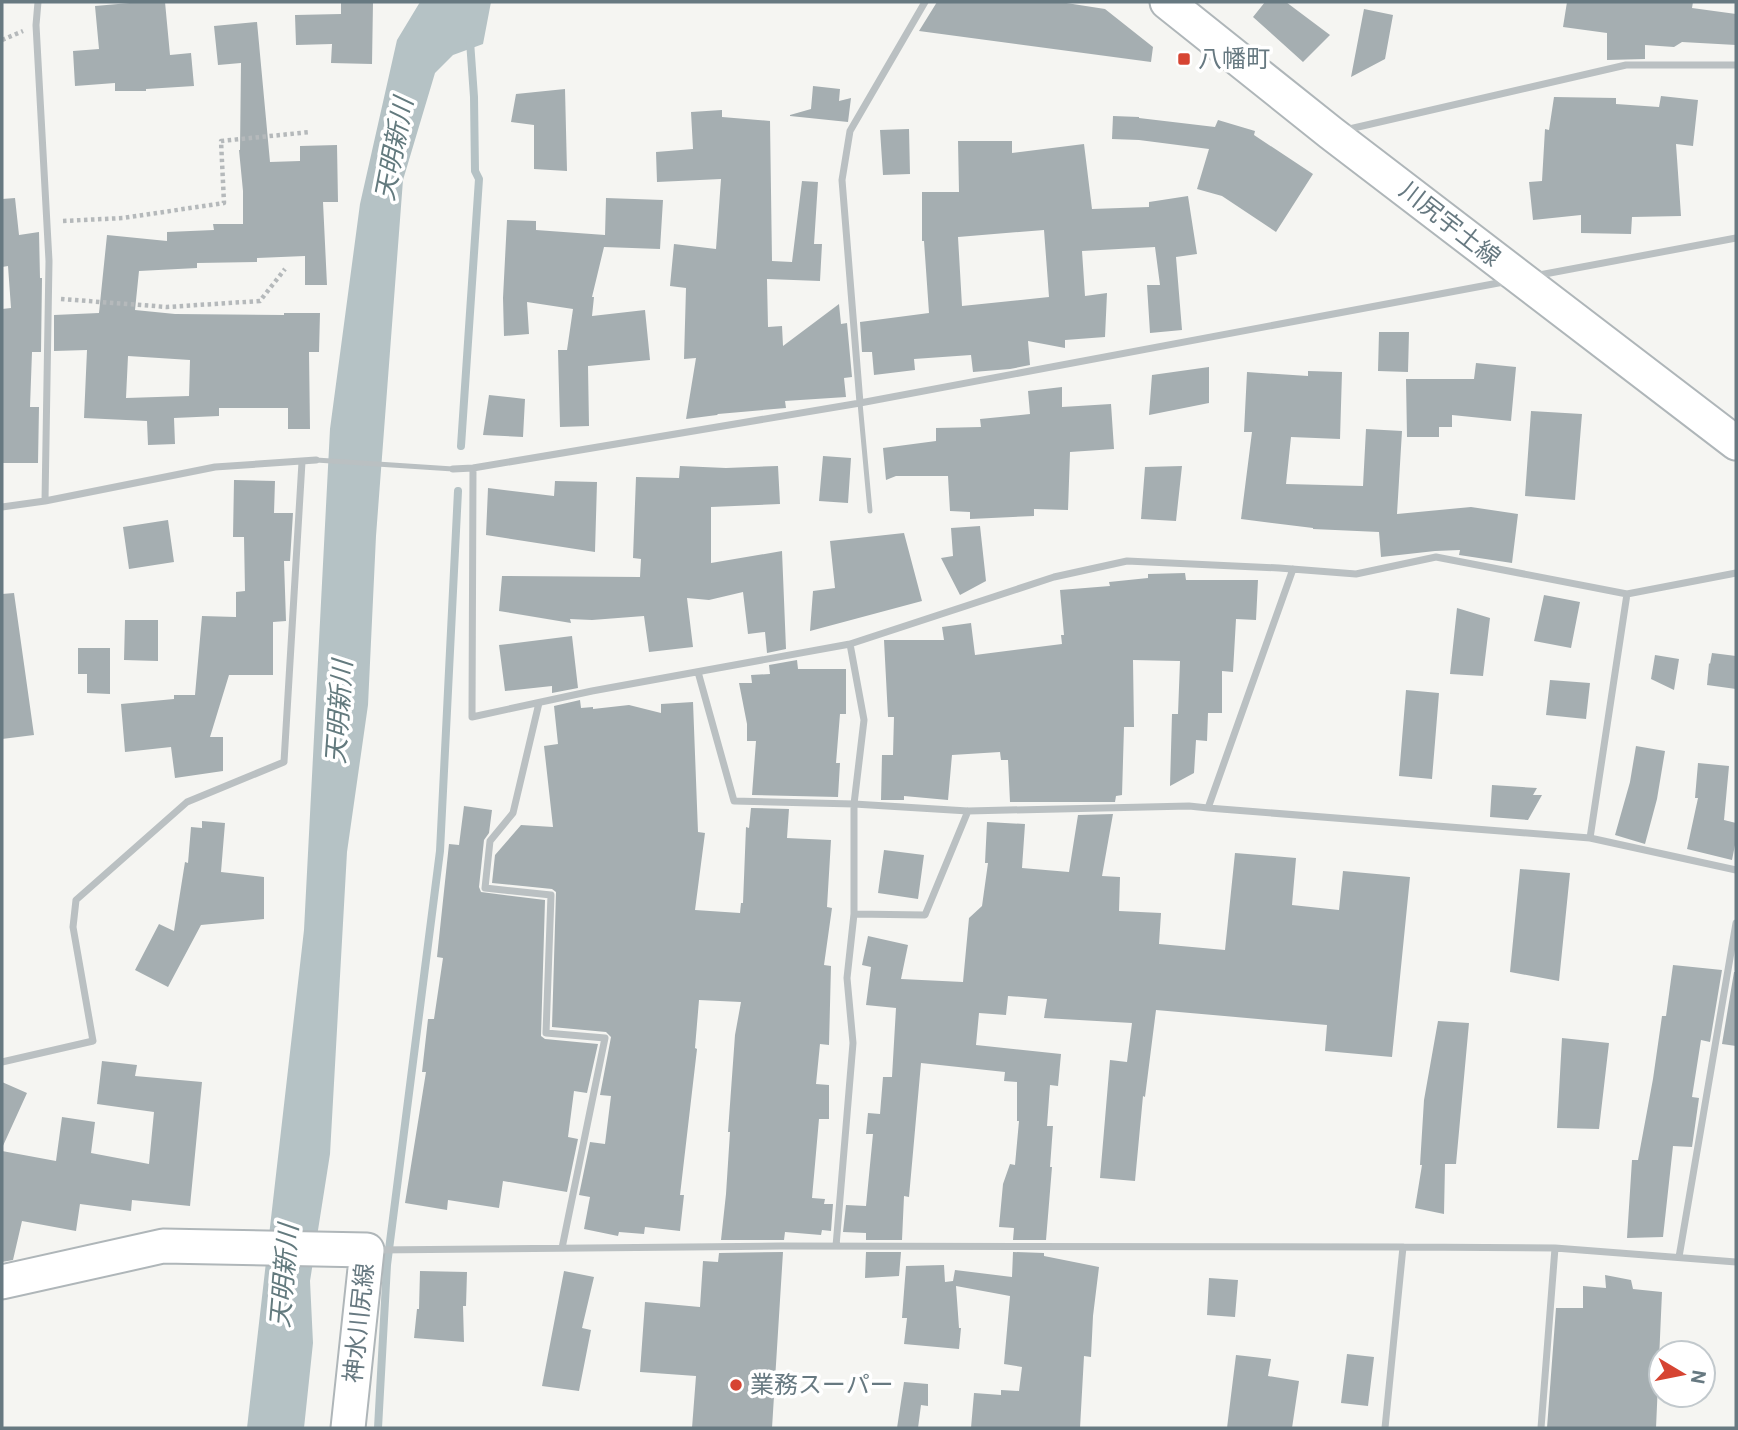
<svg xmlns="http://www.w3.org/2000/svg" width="1738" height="1430" viewBox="0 0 1738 1430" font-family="Roboto,'Noto Sans JP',sans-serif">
	<rect width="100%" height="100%" fill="#f5f5f2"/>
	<!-- water -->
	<path fill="#b5c2c5" d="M420 2H491L483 44 453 55 435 73 403 180 376 536 368 705 347 852 330 1154 310 1281 313 1343 304 1428H247L304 930 330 429 360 204 397 40Z"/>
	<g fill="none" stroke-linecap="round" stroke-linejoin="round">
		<!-- stream -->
		<path stroke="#b5c2c5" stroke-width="8" d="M461 446 479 179 475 171 474 97 470 41
			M378 1428 387 1265 440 851 458 491"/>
	</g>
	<!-- building -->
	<path fill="#a5aeb1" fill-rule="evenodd" d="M141 2H165L170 55 191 53 194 86 146 89V91H115V83L75 86 73 51 99 49 95 6Z
		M341 2H373L372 64 331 63 332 44 296 45 295 15 341 14Z
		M937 2H1060L1105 9 1153 47 1151 62 919 31Z
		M1265 2H1286L1330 35 1303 62 1253 17Z
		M1567 2H1693L1692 8 1736 14V45L1682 42 1674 47 1645 45V59L1607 60V33L1563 27Z
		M1364 9 1393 15 1385 59 1351 77Z
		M257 22 270 162 300 161V146L337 145 338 202H323L327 285H305V256L257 258V262L197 263V268L139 271 135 310 175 314 284 315V313H320L319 352H309L310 429H288V408H219V416L174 418 175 444 148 445 147 421 84 418 87 350 54 351V315L99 313 107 235 167 241V232L214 230 213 224H243V191L239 150H240L241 63 218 65 214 26ZM128 356 190 360 189 396 126 398Z
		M813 86 840 89 839 101 851 98 848 122 790 116V115L811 109Z
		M565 89 567 171 534 169V125L511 122 516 94Z
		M1661 96 1698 100 1693 146 1676 144 1681 216 1632 217 1631 234 1581 233V215L1533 220 1529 182 1542 181 1545 129 1549 130 1554 97 1616 98V104L1659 107Z
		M722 110V117L770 121 772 261 792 262 802 181 818 182 814 244H822L820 281 767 279 768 327 782 326 783 346 839 304 841 324 847 323 852 377 844 378 846 397 785 401 786 408 718 414 717 415 686 419 696 358 684 359 686 288 670 286 674 244 716 249 721 179 657 182 656 152 693 149 691 112Z
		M1113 116 1139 117V118L1215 127 1218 120 1255 131 1254 135 1313 174 1276 232 1222 196 1197 189 1209 149 1139 140 1112 139Z
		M909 129 910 174 883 175 880 130Z
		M958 141H1012V153L1084 144 1092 209 1149 207V202L1188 196 1197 254 1176 257 1182 330 1150 333 1147 285H1160L1155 247 1082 251 1085 296 1107 293 1105 337 1065 340V348L1028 341 1030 365 1010 369 973 372 971 355 914 359 915 370 874 375 872 352H862L860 322 929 313 924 241H922V192H959ZM1044 230 1049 297 962 306 958 237Z
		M15 198 19 235 39 232 40 278H42L41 352H32L30 407H39L38 463H2V309L11 308 8 266 2 267V199Z
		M606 198 663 200 660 249 604 247 592 297H594L592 316 645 310 650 360 588 366 589 426 560 427 558 350H567L573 309 527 302 529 334 504 336 503 298 507 220 536 221V230L605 235Z
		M1379 332H1409L1408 372 1378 371Z
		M1476 363 1516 367 1511 421 1452 415V427H1439V437H1407L1406 379H1474Z
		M1209 367V403L1149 415 1152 375Z
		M1308 371 1342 372 1340 439 1291 437 1286 484 1363 486 1366 429 1402 431 1397 514 1471 507 1518 514 1512 563 1459 555 1460 550 1435 551 1381 557 1379 532 1313 529V528L1241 519 1252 432H1244L1247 372 1308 376Z
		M1062 387V407L1111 404 1114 449 1070 452 1068 510 1034 509V516L970 519V512L950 511 948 476H896L886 480 883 448 936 441V428L981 427 980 419 1030 414 1028 391Z
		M489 395 525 399 523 437 483 435Z
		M1531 411 1582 414 1575 500 1525 496Z
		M823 456 851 458 848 503 819 501Z
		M680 466 726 468 778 466 780 504 711 507V563L782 551 786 649 767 653 765 632 748 634 743 592 709 600 687 598 693 647 649 652 644 616 592 620 570 619 571 623 499 611 502 576 640 577 641 559 633 558 636 477 679 478Z
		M1182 466 1176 521 1141 519 1145 467Z
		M234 480 275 481 274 513H293L290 561H284L286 621 273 622V675H229L210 737H223V771L175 778 171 747 125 752 121 704 174 699V695H195L202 616 236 617V592L245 591 244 537H233Z
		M555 481 597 482 595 552 486 535 488 488 554 496Z
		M168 520 174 562 129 569 123 527Z
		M980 526 986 581 960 595 941 558 953 556 951 528Z
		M904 533 922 601 810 631 813 591 835 588 830 541Z
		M1185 573 1186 580H1258L1256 620 1236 619 1233 672 1222 671V713H1208L1207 741 1196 740 1194 773 1170 786 1172 714H1178L1180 661 1133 660 1134 727H1124L1122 795 1116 796 1115 802H1010L1008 760H1001L1000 752 952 755 948 800 904 796V800H881L882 755H893L894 717H888L884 640H944L942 627 971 623 975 655 1062 644 1061 635H1064L1060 590 1110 586 1109 582 1148 578V574Z
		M14 593 34 735 2 739V594Z
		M1544 595 1580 602 1571 648 1534 641Z
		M1457 608 1490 618 1483 676 1450 674Z
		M125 620H158V661L124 660Z
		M572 636 578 688 552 693V686L505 691 499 645Z
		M78 648H110V694L87 693V674H78Z
		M1712 653 1736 656V689L1707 685 1709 663 1710 664Z
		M1655 655 1679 659 1674 690 1651 679Z
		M797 660 798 669H846V714H840L836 763H840L838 797 752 795 756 741H747V724L739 683H752L751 675 770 674 769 665Z
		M1550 680 1590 683 1586 719 1546 715Z
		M1406 690 1439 693 1432 779 1399 776Z
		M580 700 581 708 593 707V709L629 705 661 713V704L693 702 698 832 705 833 695 910 740 913 741 903H743L746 827 749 828 751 808 789 809 787 838 831 840 827 907 832 908 824 965 831 966 829 1045 820 1044 816 1084 829 1085V1119H819L812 1198 825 1199 824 1204H833L831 1231 822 1230 821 1235 785 1232 784 1240H721L726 1194 730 1132H728L735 1035 741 1002 699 1000 695 1048 697 1049 680 1195H684L680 1231 645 1227 644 1234 619 1232 618 1236 584 1229 590 1197 579 1195 590 1142 605 1144 611 1096 600 1095 611 1037 606 1032 552 1027 556 892 552 889 492 883 495 855 521 825 553 827 544 746 558 744 554 706Z
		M1636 746 1665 751 1657 799 1645 844 1615 835 1630 782Z
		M1698 763 1729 766 1724 820 1736 823V840L1732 860 1687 849 1698 798H1695Z
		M1492 785 1537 788 1533 795H1542L1528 820 1490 817Z
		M464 806 492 810 489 833 484 840 479 887 481 892 545 900 541 1036 545 1039 598 1044 587 1093 574 1091 568 1137 578 1139 567 1192 503 1181 499 1208 448 1200 447 1210 405 1203 426 1072H422L428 1019H434L443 958 437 957 449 844 459 845Z
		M1113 814 1102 876 1120 877 1119 911 1161 913 1159 944 1225 950 1235 853 1296 858 1292 905 1339 910 1343 871 1410 877 1392 1057 1325 1051 1327 1025 1156 1010 1145 1097 1143 1096 1135 1181 1100 1178 1110 1060 1127 1062 1132 1023 1044 1018 1047 999 1008 996 1006 1015 979 1013 976 1045 1061 1054 1058 1086 1050 1085 1047 1126H1053L1050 1167H1052L1046 1240H1013L1014 1228 999 1227 1003 1184 1010 1164 1015 1165 1019 1121H1017V1082L1004 1081 1005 1072 921 1063 909 1197 904 1196 902 1240H866V1233L843 1232 846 1205 866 1206 873 1134H866L868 1113 880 1114 883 1077H892L896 1008 866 1005 871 967 862 965 868 936 908 945 901 979 963 982 969 918 982 906 988 863H985L987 822 1025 824 1022 868 1069 872 1078 815Z
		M202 821 225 823 221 872 264 877V919L201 925 168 987 135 970 159 924 174 931 185 862 188 863 191 827 202 828Z
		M884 850 924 855 918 899 878 893Z
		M1520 869 1570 873 1559 981 1510 972Z
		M1673 965 1722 970 1710 1042 1701 1040 1692 1097 1699 1098 1692 1147 1673 1146 1663 1237 1627 1238 1632 1160H1638L1653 1079 1662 1016H1666Z
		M1734 972H1736V1046L1722 1044Z
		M1438 1021 1469 1023 1456 1164H1445L1444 1214 1415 1208 1422 1165H1420L1424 1100Z
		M1562 1038 1609 1043 1599 1129 1557 1128Z
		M102 1061 137 1065 135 1076 202 1082 190 1206 132 1200 131 1211 80 1204 76 1231 22 1221 13 1260 2 1262V1151L56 1161 62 1117 95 1122 91 1153 149 1164 154 1112 97 1104Z
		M2 1082 27 1093 2 1148Z
		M783 1252 772 1428H692L696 1376 640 1372 645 1302 700 1307 703 1261 718 1262 719 1253Z
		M866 1252H901L899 1276 865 1278Z
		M1013 1252 1044 1253V1256L1099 1267 1093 1316 1091 1357 1084 1356 1080 1428H971L974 1393 1001 1395V1390L1019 1391 1022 1367 1004 1364 1010 1296 956 1286 959 1328H961L959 1349 904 1344 907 1318H902L906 1266 944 1265 945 1282 953 1281 955 1270 1012 1277Z
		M420 1271 467 1272 466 1306H463L464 1342 414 1338 417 1309H419Z
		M564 1271 594 1277 582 1328 591 1330 579 1391 542 1386Z
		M1605 1275 1631 1280 1633 1289 1662 1292 1656 1428H1547L1556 1308H1583V1286L1606 1288Z
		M1209 1278 1238 1280 1235 1317 1207 1315Z
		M1347 1354 1374 1357 1368 1406 1341 1403Z
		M1236 1355 1271 1359 1268 1376 1299 1381 1292 1428H1227Z
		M904 1382 928 1384V1406L921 1405 918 1428H897Z"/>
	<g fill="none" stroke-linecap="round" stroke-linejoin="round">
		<defs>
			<path id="secondary" d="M1167 2 1331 133 1736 443
				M2 1282 163 1246 367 1250 348 1428"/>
		</defs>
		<!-- secondary casing -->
		<use href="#secondary" stroke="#afb6b9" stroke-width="37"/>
		<!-- path -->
		<path stroke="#b5b9bb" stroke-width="4.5" stroke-dasharray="3.5 3.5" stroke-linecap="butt" d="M2 40 23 31
			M63 221 123 218 224 203 221 141 310 132
			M61 299 167 307 260 301 285 269"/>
		<!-- service -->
		<path stroke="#bac0c2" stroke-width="5" d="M860 403 870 511
			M316 460 453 469"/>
		<!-- minor -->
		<path stroke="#bac0c2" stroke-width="7" d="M38 2 36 25 49 261 45 501
			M1345 130 1626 65H1736
			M1534 276 1736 238
			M860 403 842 180 850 131 925 2
			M473 468 472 717 592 691 850 644 1054 577 1127 561 1279 568 1356 574 1436 557 1627 594 1736 573
			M453 469 473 468 860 403 1509 281
			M2 507 45 501 215 467 316 460
			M698 672 734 801 854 804 968 811 1189 806 1208 808 1590 838 1736 870
			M539 703 513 813 490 841 485 888 551 895 546 1033 605 1038 562 1248
			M1208 808 1293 569
			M1590 838 1627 594
			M854 914 925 915 968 811
			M2 1062 93 1041 73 927 76 900 187 802 284 762 302 462
			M836 1246 853 1043 847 978 854 914V804L864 720 850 644
			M376 1250 780 1246 1403 1247 1555 1248 1736 1262
			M1679 1257 1736 923
			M1385 1428 1403 1247
			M1541 1428 1555 1248"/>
		<!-- secondary -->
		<use href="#secondary" stroke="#fff" stroke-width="33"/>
	</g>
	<!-- markers -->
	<g fill="#d64432" stroke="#fff" stroke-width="2.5">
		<rect x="1177" y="52" width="14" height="14" rx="3.5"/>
		<circle cx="736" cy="1385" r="7"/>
	</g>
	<g text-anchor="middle" stroke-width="7" stroke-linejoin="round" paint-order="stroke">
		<!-- poi labels -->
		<g font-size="24" fill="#677981" stroke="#fff" text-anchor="start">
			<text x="1198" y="67">八幡町</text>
			<text x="750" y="1393">業務スーパー</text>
		</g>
		<!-- street labels -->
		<g font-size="24" fill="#677981" stroke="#fff">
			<text transform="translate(1450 224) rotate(38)" y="8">川尻宇土線</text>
			<text transform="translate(359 1323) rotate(-84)" y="8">神水川尻線</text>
		</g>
		<!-- water labels -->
		<g font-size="26" font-style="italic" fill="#637a7e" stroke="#fff">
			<text transform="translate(394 149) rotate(-79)" y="9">天明新川</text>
			<text transform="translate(339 712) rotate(-86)" y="9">天明新川</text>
			<text transform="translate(284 1276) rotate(-85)" y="9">天明新川</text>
		</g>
	</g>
	<!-- border -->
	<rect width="1738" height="1430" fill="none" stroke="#677981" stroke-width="7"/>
	<!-- north arrow -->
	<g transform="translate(1682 1374) rotate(100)"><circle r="33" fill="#ffffff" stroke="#c2c9cd" stroke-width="2"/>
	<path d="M0-5L12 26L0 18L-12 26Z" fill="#d64432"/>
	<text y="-10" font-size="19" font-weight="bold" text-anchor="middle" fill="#677981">N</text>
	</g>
</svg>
